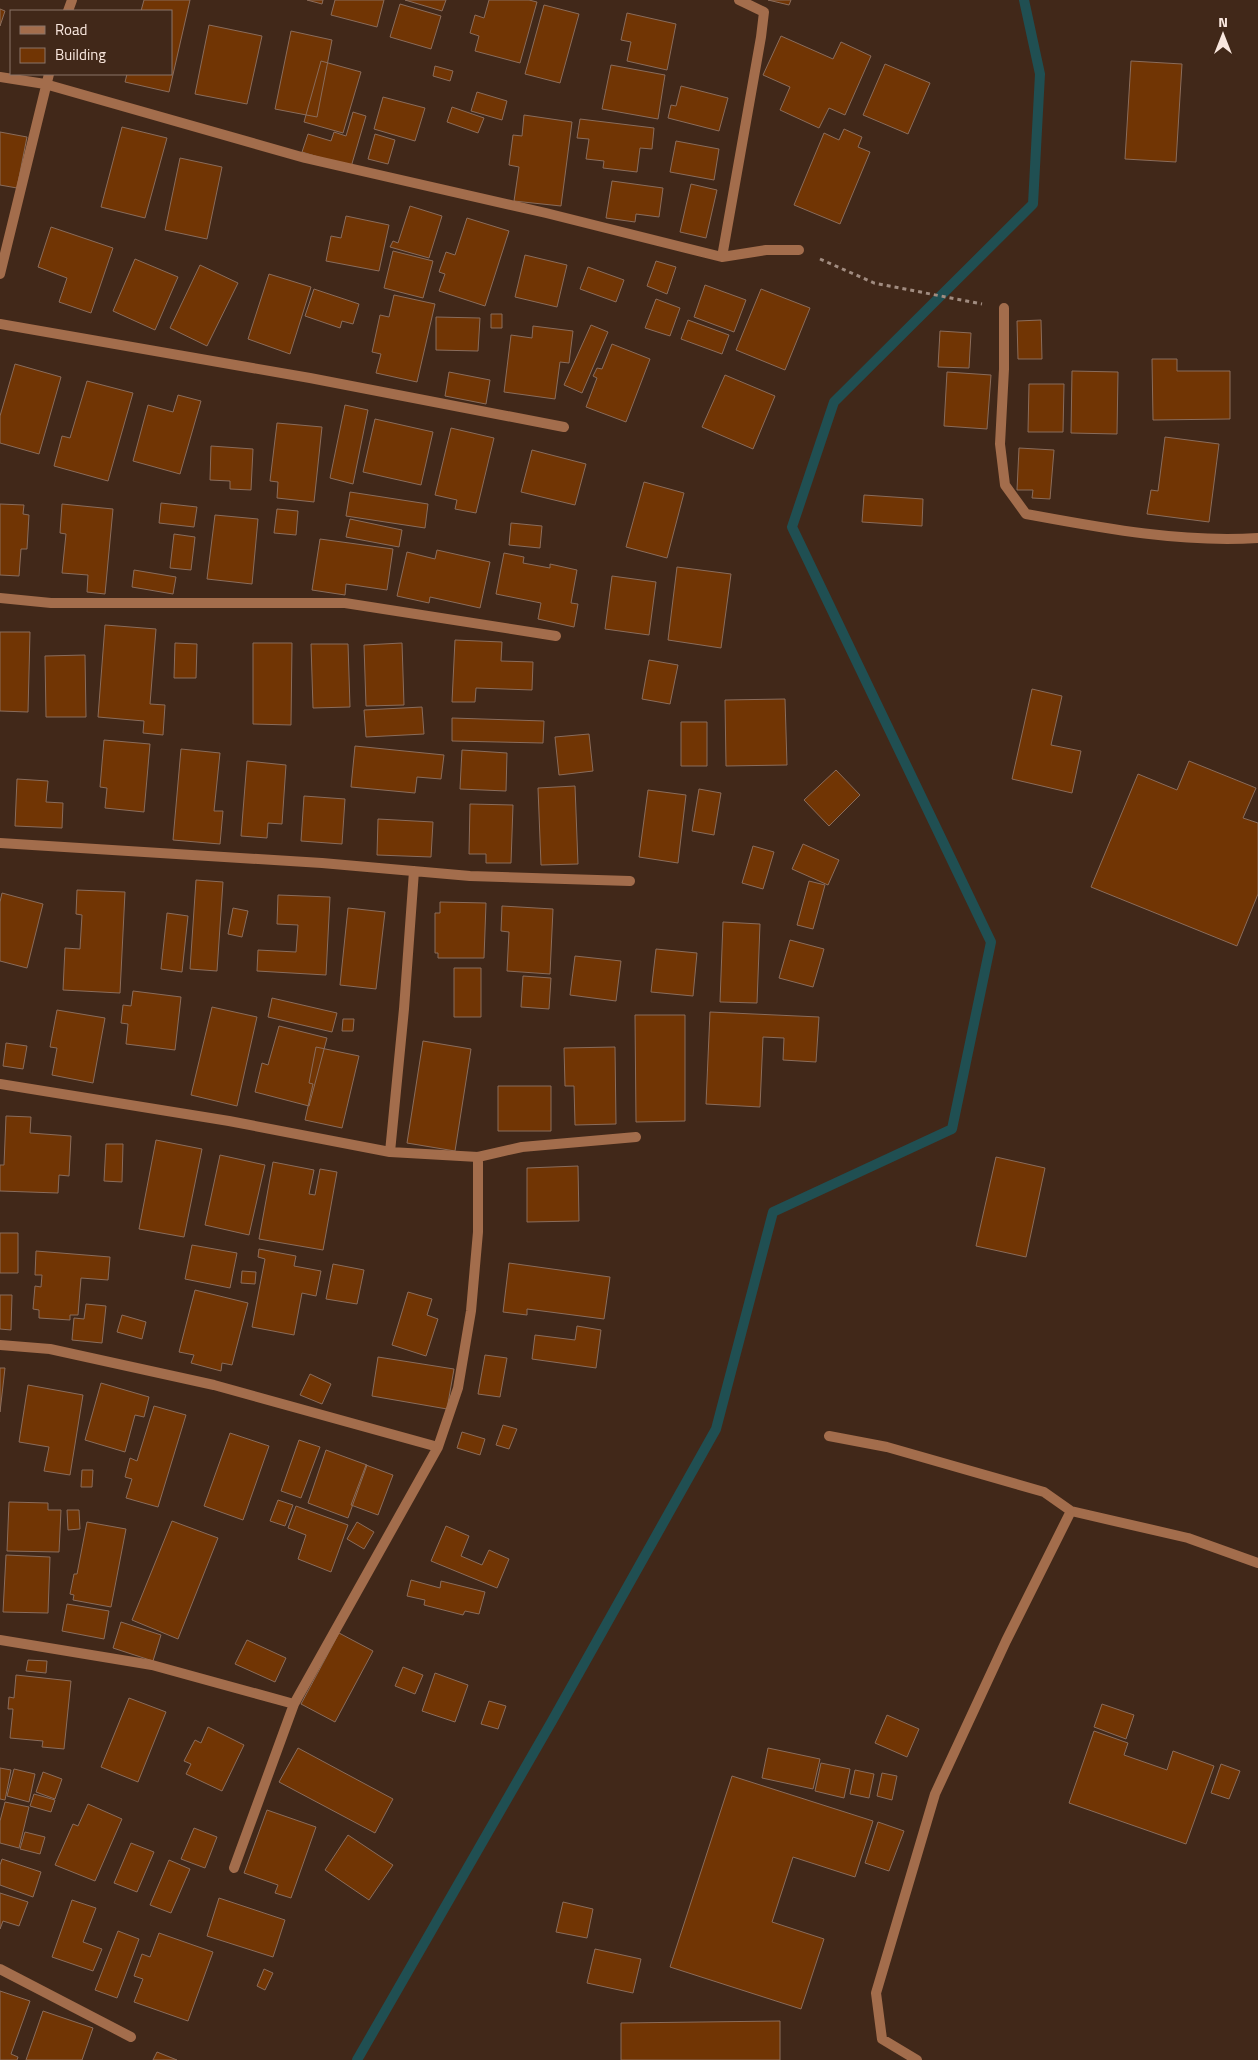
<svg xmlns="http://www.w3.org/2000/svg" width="1258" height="2060" viewBox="0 0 1258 2060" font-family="'Titillium Web',sans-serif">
	<rect width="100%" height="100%" fill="#412819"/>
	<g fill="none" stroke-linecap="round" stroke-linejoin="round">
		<!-- stream -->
		<path stroke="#204f52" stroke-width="10" d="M357 2060 552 1721 716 1429 773 1212 952 1129 991 942 792 527 834 402 1033 204 1040 74 1024 0"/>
	</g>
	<!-- building -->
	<path fill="#713504" stroke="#8a6c5b" d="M144 0H190L169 92 125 82 127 74H171V11H141Z
		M307 0H323L322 4Z
		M335 0H384L377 27 331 15Z
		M405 0H446L442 11Z
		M489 0H529L537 2 520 63 475 51 479 36 470 33 475 15 484 18Z
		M768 0H791L789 5Z
		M400 4 441 16 431 49 390 37Z
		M544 5 579 14 560 83 525 74Z
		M0 9 5 11 0 26Z
		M627 13 676 24 667 70 627 61 631 42 621 40Z
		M209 25 262 36 247 104 195 94Z
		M291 31 332 40 317 117 275 109Z
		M781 36 833 59 841 42 871 56 845 115 829 108 819 128 780 110 790 87 763 75Z
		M321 61 361 72 343 133 304 122Z
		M1131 61 1182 64 1176 162 1125 159Z
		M885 64 930 83 908 134 863 115Z
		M611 65 665 75 658 119 602 109Z
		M435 66 453 71 450 81 433 76Z
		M681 86 728 98 719 131 668 118 671 105 676 106Z
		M477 92 507 101 502 120 471 111Z
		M383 97 425 108 415 141 374 129Z
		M452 107 484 118 478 133 447 122Z
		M353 112 366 116 351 167 302 152 308 134 331 141 334 132 346 136Z
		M524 115 572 122 561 206 514 201 519 167 509 165 513 135 522 136Z
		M580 119 654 128 652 149 640 148 637 172 603 168 604 161 586 159 589 139 577 138Z
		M122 127 167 138 145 218 101 207Z
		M844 129 862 137 858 147 870 152 840 224 794 205 824 133 839 140Z
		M0 132 27 137 17 188 0 185Z
		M375 134 395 140 388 164 368 159Z
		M676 141 719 149 714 180 670 172Z
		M180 158 222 167 207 239 165 230Z
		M612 181 663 188 659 217 636 214 635 222 606 218Z
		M691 184 717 190 706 238 680 232Z
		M410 206 442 216 429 258 390 247 393 241 398 243Z
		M346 216 389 225 379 271 326 261 331 236 341 238Z
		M467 218 509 231 485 306 439 291 445 274 439 272 446 252 455 255Z
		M51 227 113 248 91 313 59 302 67 278 38 267Z
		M393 251 433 261 423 298 384 288Z
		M525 255 567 265 557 307 515 297Z
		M135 259 178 277 155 330 113 311Z
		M656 261 676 267 667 294 647 286Z
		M200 265 238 283 207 346 170 328Z
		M588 267 624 280 616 302 580 289Z
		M269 274 311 287 290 354 248 339Z
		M705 285 746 300 734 332 694 317Z
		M314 289 359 304 353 324 342 321 340 328 305 316Z
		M761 289 810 308 785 370 736 350Z
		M394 295 435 304 417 382 376 373 381 354 372 352 380 315 389 317Z
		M656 299 680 308 670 336 645 328Z
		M491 314H502V328H491Z
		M436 317 480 318 478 351 436 350Z
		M688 320 729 335 722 354 681 339Z
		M1041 320 1042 359H1018L1017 321Z
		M591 325 608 332 582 393 564 385Z
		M533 326 573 331 569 363 560 362 555 399 504 392 511 335 532 338Z
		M940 331 971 333 969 368 938 367Z
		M612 344 650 359 626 422 586 407 597 378 593 376 597 368 602 369Z
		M1152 359H1177V371H1230V419L1153 420Z
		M15 364 61 377 39 454 0 443V416Z
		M1072 371 1118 372 1117 434 1071 433Z
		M449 372 490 380 486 404 445 396Z
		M947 372 991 375 987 429 944 426Z
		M725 375 775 396 753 449 702 427Z
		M87 381 133 393 108 481 54 466 62 436 70 438Z
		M1029 384H1064L1063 432H1028Z
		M178 395 201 401 180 474 133 461 148 405 173 412Z
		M345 405 368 410 353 484 330 478Z
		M375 419 433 432 421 485 363 472Z
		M277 423 322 427 314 502 277 498 278 482 270 481Z
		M451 428 494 438 476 513 455 509 457 500 435 495Z
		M1165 437 1219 444 1209 522 1147 514 1151 490 1158 491Z
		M211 446 253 449 251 490 230 489V481L210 480Z
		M1019 448 1054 450 1050 499 1032 498 1033 490H1017Z
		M532 450 586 464 575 505 521 492Z
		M644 482 684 493 667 558 626 547Z
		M350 492 428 504 425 528 346 516Z
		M864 495 923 499 922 526 862 522Z
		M161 503 197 507 194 527 159 523Z
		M0 504 24 505 23 514 29 515 27 549H21L19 576 0 575Z
		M62 504 113 509 105 594 87 592 88 575 62 573 66 534 60 533Z
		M277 509 298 511 296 535 274 533Z
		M215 515 258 519 252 584 207 579Z
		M350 519 402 530 399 547 346 537Z
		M511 523 542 526 540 548 509 545Z
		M174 534 195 537 191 570 170 568Z
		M320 539 393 549 387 590 346 584 345 595 312 590Z
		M437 550 490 562 480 608 430 597 429 603 397 596 407 552 435 559Z
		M504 553 524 557 523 563 550 568V564L577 570 571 603 578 604 574 627 538 619 541 603 496 594Z
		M677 567 731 574 721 648 668 640Z
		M134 570 176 577 173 594 132 587Z
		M612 576 656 582 649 635 605 629Z
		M105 625 156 629 150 704 165 705 163 735 143 733 144 721 98 717Z
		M0 632H30L28 712 0 711Z
		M455 640 502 642 501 661 533 662 532 690 476 688 475 702H452Z
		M175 643 197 644 196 678H174Z
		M253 643H292L291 725 253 724Z
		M402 643 404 705 366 706 364 645Z
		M311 644H348L350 707 313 708Z
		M85 655 86 717H46L45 656Z
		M649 660 678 665 670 704 642 699Z
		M1032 689 1062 696 1051 745 1081 751 1072 793 1012 779Z
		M785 699 787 765 726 766 725 700Z
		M422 707 424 734 366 737 364 710Z
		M452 718 544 721 543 743 452 741Z
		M681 722H707V766H681Z
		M589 734 593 771 559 775 555 737Z
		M104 740 150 744 144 812 105 808 107 788 100 787Z
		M355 746 444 755 441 779 417 777 415 793 351 787Z
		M181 749 220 753 214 811H223L220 844 173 840Z
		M462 750 507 753 506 791 460 789Z
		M247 761 286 765 282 824 268 823 267 838 241 836Z
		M1189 761 1256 788 1243 818 1258 823V894L1237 946 1091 887 1138 774 1177 790Z
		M836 770 860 795 829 826 804 800Z
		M17 779 48 781 46 802 63 803 62 828 15 826Z
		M575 786 578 864 541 865 538 788Z
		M699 789 721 793 714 835 692 831Z
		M648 790 686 795 678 863 639 857Z
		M304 796 345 799 342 844 301 841Z
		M470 804 513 805 511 863H486V854H469Z
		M378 819 433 822 431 857 377 855Z
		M803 844 839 860 828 885 792 869Z
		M753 846 774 852 763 889 742 883Z
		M196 880 223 882 217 971 190 969Z
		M809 881 825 885 813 929 797 925Z
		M77 890 125 892 120 993 63 990 65 948 80 949 82 915 76 914Z
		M2 893 43 904 27 968 0 961V902Z
		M278 895 330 897 326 975 257 971 258 950 296 952 298 925 277 924Z
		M440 902 486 903 484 958H438V953H435V913H440Z
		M502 906 553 909 550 974 507 971 509 932 501 931Z
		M233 908 248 911 242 937 228 934Z
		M348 908 385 912 376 989 340 985Z
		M167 913 188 916 182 972 161 969Z
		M723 922 760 924 757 1003 720 1002Z
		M790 940 824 949 813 987 779 978Z
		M656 949 697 953 693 996 651 992Z
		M575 956 621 961 616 1001 570 995Z
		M454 968H481V1017H454Z
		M523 976 551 978 549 1009 521 1007Z
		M133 991 181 997 175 1050 126 1044 128 1024 121 1023 123 1005 131 1006Z
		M272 998 337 1013 332 1032 268 1017Z
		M212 1007 257 1017 237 1106 191 1095Z
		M57 1010 105 1018 93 1083 52 1075 57 1048 50 1047Z
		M710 1012 819 1017 816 1062 783 1060 784 1038 763 1037 760 1107 706 1104Z
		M635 1015H685V1121L636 1122Z
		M343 1019H354L353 1031H342Z
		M279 1026 327 1038 309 1106 255 1092 262 1063 268 1065Z
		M423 1041 471 1049 455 1151 407 1143Z
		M6 1043 27 1046 23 1069 3 1066Z
		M316 1047 359 1056 342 1128 305 1120 313 1084 309 1083Z
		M615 1047 616 1124 575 1125 574 1086H565L564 1048Z
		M498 1086H551V1131H498Z
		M6 1116 31 1117 30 1133 71 1136 69 1176 59 1175 58 1193 0 1191V1165H4Z
		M156 1140 202 1149 184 1237 139 1229Z
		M106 1144H123L122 1182 104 1181Z
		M220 1155 265 1165 249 1235 205 1225Z
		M996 1157 1045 1168 1026 1257 976 1246Z
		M273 1162 314 1170 309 1194 315 1195 320 1169 337 1172 323 1250 259 1239Z
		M578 1166 579 1221 527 1222V1168Z
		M0 1233H18V1273H0Z
		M192 1245 237 1253 230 1288 185 1279Z
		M259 1249 296 1256 294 1266 321 1271 316 1296 302 1293 294 1335 252 1327 265 1259 258 1257Z
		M36 1251 110 1257 108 1280 81 1278 78 1315H70V1320L39 1318V1310L33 1309 35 1286 41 1287 42 1275H35Z
		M509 1263 610 1277 604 1319 527 1309V1315L503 1312Z
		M333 1264 364 1270 357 1304 326 1299Z
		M242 1271 256 1272 255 1284 241 1283Z
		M195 1290 248 1303 232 1365 222 1363 221 1371 191 1363 194 1355 179 1352Z
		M408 1292 432 1299 427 1315 438 1319 426 1356 392 1345Z
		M0 1295H12L11 1330 0 1329Z
		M86 1304 106 1306 102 1343 72 1340 74 1318 84 1319Z
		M122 1315 146 1322 142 1339 117 1332Z
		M577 1326 601 1330 596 1368 532 1359 535 1335 575 1340Z
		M485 1355 507 1358 500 1397 478 1394Z
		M378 1357 454 1369 447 1409 372 1396Z
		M0 1368H5L0 1412Z
		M310 1374 331 1384 322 1404 300 1395Z
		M101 1383 149 1397 144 1417 135 1415 125 1452 85 1440Z
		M28 1385 83 1395 70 1475 44 1471 49 1447 19 1442Z
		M154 1406 186 1415 158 1507 126 1498 132 1479 125 1477 130 1458 137 1461Z
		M503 1425 517 1429 509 1449 496 1445Z
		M462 1432 485 1439 480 1455 457 1448Z
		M230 1433 269 1446 243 1520 204 1506Z
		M299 1440 320 1447 301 1498 281 1491Z
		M326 1450 367 1465 348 1518 308 1503Z
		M366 1465 393 1475 378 1515 351 1505Z
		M82 1470H93L92 1487H81Z
		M278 1500 293 1505 285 1526 270 1521Z
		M9 1502 48 1503V1510H61L59 1552 7 1551Z
		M296 1506 348 1525 331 1572 298 1559 306 1535 288 1528Z
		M67 1510H79L80 1529 68 1530Z
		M172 1521 218 1538 178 1639 132 1620Z
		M87 1522 126 1529 111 1607 73 1600 74 1595 70 1594 74 1574H77Z
		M357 1522 374 1532 364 1549 347 1539Z
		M446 1526 469 1536 461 1556 482 1565 489 1550 509 1559 497 1588 431 1561Z
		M6 1555 50 1557 48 1613 3 1612Z
		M411 1580 440 1588 441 1581 485 1592 479 1614 465 1611 463 1615 424 1605 425 1600 407 1596Z
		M67 1604 109 1611 104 1639 62 1631Z
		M121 1622 161 1635 153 1661 113 1648Z
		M339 1633 373 1651 335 1722 301 1704Z
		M247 1640 286 1658 275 1682 235 1664Z
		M28 1660 47 1661 46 1673 26 1671Z
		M403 1667 423 1675 415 1694 395 1686Z
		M435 1673 468 1685 455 1722 422 1711Z
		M16 1675 71 1681 64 1749 42 1747 43 1741 10 1738 13 1709H8L9 1697 14 1698Z
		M129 1698 166 1712 138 1782 101 1767Z
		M489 1701 506 1706 498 1729 481 1724Z
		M1102 1704 1134 1715 1126 1739 1094 1727Z
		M887 1715 919 1729 907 1757 875 1743Z
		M208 1727 244 1745 222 1791 186 1774 191 1764 184 1761 195 1740 201 1743Z
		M1094 1731 1128 1743 1124 1755 1167 1770 1173 1751 1214 1766 1186 1844 1069 1803Z
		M298 1748 393 1799 375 1833 279 1782Z
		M768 1748 820 1759 813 1789 762 1778Z
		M821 1763 850 1769 844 1798 815 1791Z
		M1221 1764 1240 1771 1229 1799 1211 1793Z
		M0 1768 11 1770 5 1800 0 1799Z
		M14 1769 35 1774 29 1802 7 1796Z
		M855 1770 874 1774 869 1798 850 1794Z
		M43 1772 62 1779 55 1799 36 1792Z
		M882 1773 897 1776 892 1800 877 1796Z
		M732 1776 873 1821 855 1877 793 1857 772 1922 824 1939 801 2009 670 1967Z
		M34 1794 55 1800 51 1812 30 1806Z
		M5 1802 29 1807 19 1848 0 1843V1821Z
		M88 1804 122 1819 95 1881 55 1865 73 1824 78 1826Z
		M267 1810 316 1827 291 1898 275 1893 278 1885 244 1873Z
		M878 1822 904 1831 889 1871 865 1863Z
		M194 1828 217 1837 205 1868 181 1859Z
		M25 1832 45 1837 40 1854 20 1849Z
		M348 1835 393 1865 369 1900 325 1870Z
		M131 1843 154 1852 137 1892 114 1883Z
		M2 1859 41 1872 33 1897 0 1885V1865Z
		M169 1860 190 1869 171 1913 150 1905Z
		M0 1893 28 1902 19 1926 3 1921 0 1929Z
		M219 1898 285 1920 273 1957 207 1936Z
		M72 1900 96 1908 83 1942 102 1949 93 1971 52 1957Z
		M563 1902 593 1909 587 1938 556 1932Z
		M118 1931 139 1939 117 1998 95 1990Z
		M159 1933 213 1952 188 2021 134 2002 143 1979 134 1976 142 1954 150 1957Z
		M595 1949 641 1959 633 1993 587 1983Z
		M264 1969 273 1973 265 1990 257 1986Z
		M0 1991 30 2001 11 2054 18 2057 17 2060H0Z
		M43 2011 93 2028 82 2060H26Z
		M780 2021V2060H621V2023Z
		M157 2052 177 2060H153Z"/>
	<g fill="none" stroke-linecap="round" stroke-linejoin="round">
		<!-- path -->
		<path stroke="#a18c80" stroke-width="3" stroke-dasharray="4 4" stroke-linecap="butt" d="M820 259 874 283 982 304"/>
		<!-- minor -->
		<path stroke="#a36d4c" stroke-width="10" d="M68 11 72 0
			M0 77 45 84 305 158 546 213 722 257 766 250H799
			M722 257 761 37 764 12 739 0
			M0 274 49 74
			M1004 308V369L1000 444 1005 485 1026 514C1102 528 1180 543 1258 538
			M0 324 310 378 564 427
			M0 598 51 603H345L556 636
			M0 843 322 863 470 876 630 881
			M0 1084 229 1121 390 1152 478 1157 522 1147 636 1137
			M390 1152 404 1009 414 871
			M0 1345 50 1349 214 1385 438 1447
			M829 1436 887 1447 1044 1492 1071 1511 1188 1538 1258 1563
			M0 1640 152 1665 294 1704
			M234 1868 294 1704 438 1447 458 1388 471 1311 478 1232V1157
			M0 1969 131 2037
			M917 2060 882 2039 876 1993 935 1794 1006 1641 1071 1511"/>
	</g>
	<!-- legend -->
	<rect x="10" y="10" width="162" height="65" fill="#412819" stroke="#8b7468"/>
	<rect x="20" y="26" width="25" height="8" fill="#a36d4c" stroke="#8b7468"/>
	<text x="55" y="35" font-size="15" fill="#f9e7de">Road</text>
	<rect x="20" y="48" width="25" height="15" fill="#713504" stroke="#8b7468"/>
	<text x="55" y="60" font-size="15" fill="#f9e7de">Building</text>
	<!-- north arrow -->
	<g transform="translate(1223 35)" stroke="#412819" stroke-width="4" paint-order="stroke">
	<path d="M0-4L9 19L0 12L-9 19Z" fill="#f9e7de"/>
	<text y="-8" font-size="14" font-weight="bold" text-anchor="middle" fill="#f9e7de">N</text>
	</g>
</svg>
